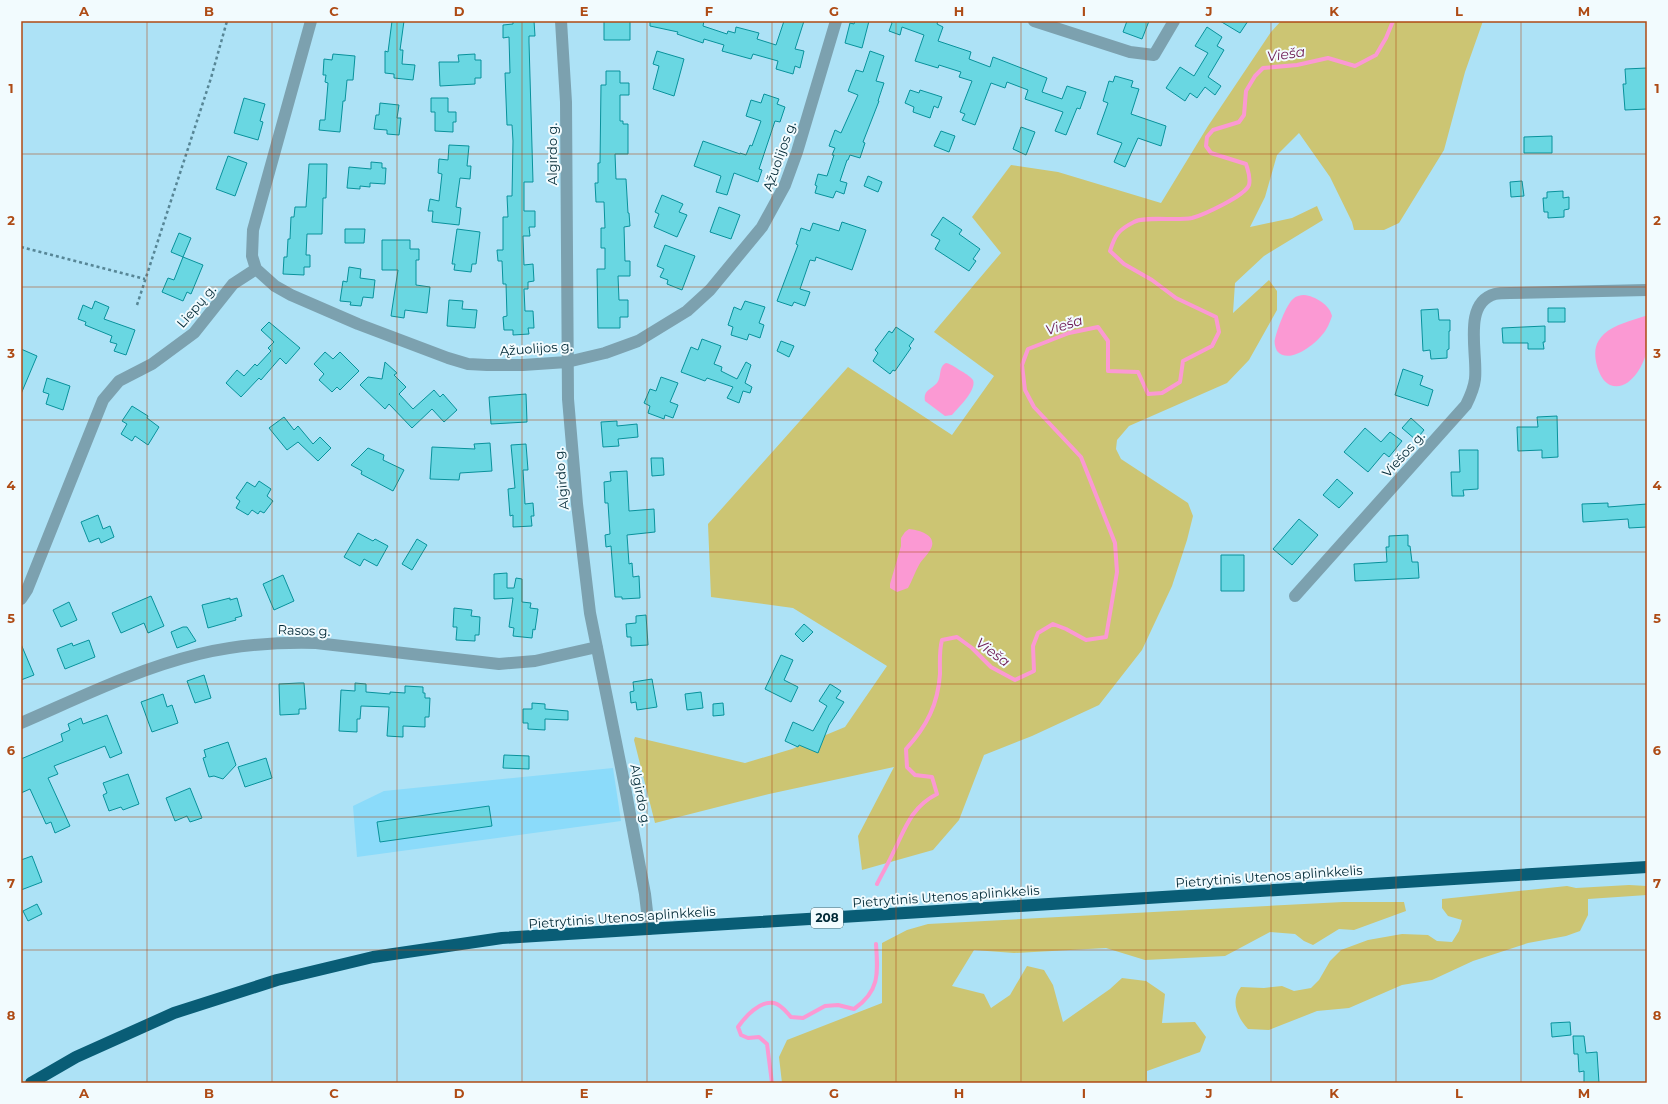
<svg xmlns="http://www.w3.org/2000/svg" width="1668" height="1104" viewBox="0 0 1668 1104" font-family="Montserrat,sans-serif">
	<rect width="100%" height="100%" fill="#ade2f6"/>
	<!-- built -->
	<path fill="#8bdbfa" d="M613 768 621 821 357 857 353 806 384 791Z"/>
	<!-- green -->
	<path fill="#ccc573" d="M1281 21H1483L1465 72 1444 150 1399 223 1384 230H1354L1352 222 1330 177 1299 133 1277 155 1265 197 1250 227 1292 218 1317 206 1323 220 1264 256 1235 283 1233 313 1269 280 1277 291V310L1249 360 1227 383 1129 426 1117 440 1116 449 1121 459 1188 503 1193 516 1187 540 1172 586 1142 650 1099 705 1032 736 984 755 959 820 933 850 862 870 858 836 894 767 769 794 655 823 634 740 635 737 745 763 792 749 845 727 887 666 793 608 711 597 708 524 848 367 952 435 994 376 934 332 1001 253 972 217 1011 165 1058 172 1161 203 1208 126 1271 32Z
		M1629 885 1647 886V895L1588 899V915L1580 931 1566 936 1528 943 1473 961 1432 980 1402 985 1349 1008 1317 1011 1269 1030 1248 1029C1237 1017 1230 1001 1241 987L1264 988 1282 986 1294 991 1311 988 1319 980 1330 961 1341 950 1368 940 1402 934 1428 935 1437 941 1452 942 1459 931 1462 920 1448 916 1442 908V899L1567 886 1576 888Z
		M1343 902H1404L1406 911 1354 930 1339 929 1313 945 1304 941 1295 934 1270 932 1225 956 1145 960 1106 948 1014 953 974 950 952 986 984 994 991 1008 1010 995 1027 966 1044 970 1053 985 1063 1022 1110 989 1122 978 1146 981 1165 994 1162 1023 1195 1022 1206 1037 1200 1052 1147 1071V1083H782L779 1057 787 1040 882 1003V943L907 930 928 924Z"/>
	<!-- water -->
	<path fill="#fb99d3" d="M1304 295C1315 296 1330 305 1332 316 1330 322 1327 330 1322 335 1314 345 1289 365 1277 351 1275 347 1274 342 1275 339 1277 330 1286 305 1293 299 1296 296 1300 295 1304 295Z
		M1645 316H1647C1647 327 1649 339 1647 349 1645 364 1629 393 1610 385 1599 380 1593 358 1596 347 1597 342 1600 338 1604 334 1615 324 1631 321 1645 316Z
		M946 363C952 364 957 369 963 372 966 374 971 377 973 380 977 390 958 408 952 415L945 416 925 401C923 390 931 390 937 383 942 377 938 367 946 363Z
		M909 529C918 530 935 534 932 546 930 553 922 559 919 565 915 572 912 581 908 588L897 592 890 588V584L901 546V538L905 532Z"/>
	<g fill="none" stroke-linecap="round" stroke-linejoin="round">
		<!-- stream -->
		<path stroke="#fb99d3" stroke-width="4" d="M877 884C882 874 888 864 893 853 905 829 911 807 937 794L932 777 915 775 907 767 906 749C927 726 938 704 940 674 940 662 939 651 942 640L957 637 972 648 991 667 1015 680 1034 671 1033 646 1038 633 1053 624 1066 629 1086 640 1106 637 1117 572 1115 543 1081 457 1034 407 1025 390 1022 365 1028 349 1069 333 1098 327 1108 341V371L1138 372 1148 394 1162 393 1180 382 1183 361 1212 346 1219 332 1216 317 1176 298 1152 280 1124 264 1110 251C1115 235 1118 230 1134 222 1144 216 1178 221 1192 218 1203 215 1245 196 1249 185 1251 177 1248 171 1246 164L1211 153 1206 146 1207 137 1213 130 1239 122 1244 115 1246 91 1255 76 1263 68 1297 65 1328 58 1355 66 1376 55 1386 38 1393 21
			M772 1083 767 1044 759 1037 748 1038 741 1035 738 1027C745 1017 760 1000 774 1003 782 1005 786 1012 791 1017L803 1018 825 1006 838 1005 854 1009C880 991 878 973 876 944"/>
	</g>
	<!-- building -->
	<path fill="#69d7e2" stroke="#08929c" d="M392 21H404L400 50H403L402 64 415 65 413 80 394 78V74L385 73V51L388 52Z
		M513 21H534L535 36H529V42L533 182H524V211H535V227H529L530 236H523L524 265 533 264 534 281 528 282V289H524L525 311H533L534 328H528L529 334 513 335V330H504L503 317 507 316 506 284H503L502 261H498L497 250H503V217H508L507 196H512L513 141 512 125H507L505 73H510L509 37 503 38V25L513 24Z
		M604 21H630V40H604Z
		M650 21H704L703 26 727 34 728 31 735 33 736 27 759 33 757 39 776 45 784 21H804L795 49 804 51 800 68 795 66 793 74 776 69 778 61 753 54 751 59 722 51 724 45 704 39 703 43 677 34 678 32 650 26Z
		M855 21H869L862 48 845 43 850 23 854 24Z
		M890 21H938L937 24 943 27 938 41 971 52 969 59 990 67 993 57 1047 78 1042 92 1062 99 1067 86 1086 92 1080 109 1077 108 1066 135 1055 131 1063 112 1025 99 1028 90 1007 82 1005 88 991 83 975 125 962 120 965 114 960 112 972 81 959 77 961 72 939 65 938 68 915 61 924 35 902 27 900 35 889 31 892 23Z
		M1127 21H1149L1142 39 1123 32Z
		M1220 21H1248L1240 33Z
		M1207 27 1222 37 1217 46 1224 50 1208 77 1221 86 1215 95 1205 87 1197 98 1190 93 1185 101 1166 88 1180 67 1194 76 1208 53 1195 46Z
		M657 51 684 59 674 96 653 89 659 66 653 64Z
		M870 51 884 56 876 81 884 83 878 101H879L863 142 865 143 860 158 850 155 848 160H847L840 181 847 183 844 194 836 191 833 198 815 193 817 186 815 185 818 174 827 176 834 155H832L835 148 829 146 835 130 841 133 858 95 848 91 856 70 863 72Z
		M333 54 355 56 353 80H347L345 101H343L340 132 319 130 320 120H325L328 83 325 82 326 75H323L324 59 332 60Z
		M475 54V60H481V78H475V84L440 86 439 62H459L458 55Z
		M1647 68V109L1625 110 1623 84H1626L1625 69Z
		M606 71H620V83H629V95H620V121H623V124H628V154H615L616 179H626L628 213H629L630 226 624 227 625 261H630V276H618L619 300H628V317H620V328H598L597 269H605V248H601V228H605L604 202H596L595 183H598V163H600L601 85H606Z
		M1115 76 1133 81 1131 87 1139 89 1131 114 1166 126 1161 146 1138 138 1125 167 1114 162 1122 143 1097 134 1108 103 1103 101 1109 81 1113 82Z
		M910 90 919 93 920 90 942 97 938 108 934 106 930 118 913 112 914 107 905 103Z
		M764 94 779 99 777 104 785 107 780 122 775 121 759 169 762 170 758 182 734 173 727 195 716 192 721 176 694 166 703 141 740 154V153L746 155 750 145 752 146 761 121 746 116 751 100 761 103Z
		M244 98 265 104 260 121 263 122 258 140 234 133Z
		M431 98H448V112H456V122H453V132L435 131V112H431Z
		M380 103 399 105 397 118H401L399 135 387 134V130L374 129 376 115H379Z
		M1021 127 1035 132 1026 155 1013 149Z
		M941 131 955 136 949 152 934 146Z
		M1552 136V153H1524V137Z
		M449 145 469 146 467 166H471L470 179 460 178 456 207 461 208 459 225 432 222 433 211H428L430 199 439 201 442 174 438 173 439 159 448 160Z
		M228 156 247 163 235 196 216 189Z
		M371 162 382 163V168H386L385 184 370 183V187L360 186V189L347 188 349 167 371 169Z
		M309 164H327L326 198H323L322 234H307L306 255H310V267H304V275L283 274 284 257H287L288 239H290L291 217H294L295 207H306Z
		M868 176 882 182 878 192 864 186Z
		M1522 181 1524 196 1511 197 1510 182Z
		M1563 191V198L1569 197V209L1564 210V217L1548 218V212H1544L1543 198H1547V192Z
		M662 195 683 204 679 212 687 215 677 237 654 227 659 214 655 212Z
		M719 207 740 215 731 239 710 232Z
		M943 217 962 230 959 234 980 249 973 259 976 261 969 271 935 249 940 240 931 235Z
		M842 222 866 230 852 270 816 257 815 261 810 260 800 289 810 292 805 306 794 302 792 306 777 301 798 245 796 244 801 228 810 231 813 223 839 231Z
		M345 229H365L364 243H345Z
		M457 229 480 232 476 264H472L471 272 454 270 455 264H452Z
		M179 233 191 238 183 257 171 252Z
		M382 240H410V249H419V260H416V285L430 287 427 313 405 310 404 318 391 316 398 270H382Z
		M665 245 695 256 682 290 667 284 668 280 660 277 664 269 657 266Z
		M183 257 203 265 191 294 187 292 183 301 162 292 168 278 174 280Z
		M349 267 361 269 360 278 375 280 373 298 363 297 361 306 350 305 351 302 340 301 343 281 347 282Z
		M449 300 463 301 462 309 477 310 475 328 447 326Z
		M95 301 109 307 104 319 135 330 126 355 114 351 117 344 110 342 112 336 85 325 86 322 78 319 83 305 92 309Z
		M745 301 765 307 759 323 764 325 760 338 749 334 747 340 731 335 733 327 728 325 734 307 741 310Z
		M1548 308H1565V322H1548Z
		M1438 309 1439 320H1450V331H1449V349L1447 350V358L1431 359 1430 350 1423 351 1421 310Z
		M269 322 300 348 286 364 280 358 261 380 259 378 241 397 226 383 237 370 244 376 255 364 257 366 271 351 268 348 274 342 261 330Z
		M1545 326V342H1543L1544 349H1528V343H1503L1502 328Z
		M896 327 914 339 909 346 911 348 895 371 893 370 890 374 873 361 878 353 875 350 889 331 892 333Z
		M702 339 721 346 714 364 722 367 721 371 737 379 746 362 751 365 745 383 752 387 750 393 743 391 739 403 727 398 733 387 707 378 705 381 681 372 691 347 698 350Z
		M781 341 794 346 789 357 777 351Z
		M21 349 37 356 21 394Z
		M325 352 333 359 340 352 359 371 340 390 337 387 332 392 319 380 324 374 314 364Z
		M385 362 397 373 394 375 406 387 399 394 413 409 434 390 440 397 443 394 457 410 444 422 432 409 412 428 389 404 385 409 360 385 368 377 382 379Z
		M1403 369 1423 376 1420 385 1433 390 1428 406 1395 395Z
		M661 377 678 383 670 402 678 405 673 418 665 415 664 419 648 413 650 406 644 403 650 389 656 391Z
		M47 378 70 386 63 410 46 404 49 394 43 392Z
		M526 394 527 422 491 424 489 397Z
		M132 406 148 416 147 418 159 427 148 445 135 436 132 441 121 434 127 424 122 421Z
		M1557 416 1558 457 1542 458V450L1518 451 1517 427H1538L1537 417Z
		M284 417 294 430 298 426 313 444 320 437 331 448 318 461 298 442 287 450 269 428Z
		M1411 418 1424 430 1416 440 1402 428Z
		M617 421V426L637 424 638 437 618 439 619 446 603 447 601 422Z
		M1365 428 1381 442 1390 432 1402 441 1389 457 1384 453 1368 472 1344 452Z
		M490 443 492 471 460 473 459 480 430 479 432 447 475 449 474 444Z
		M526 444 528 470H523L525 504 533 503 534 516H531L532 526 513 527V515L510 516 508 489 515 488 511 445Z
		M368 448 384 455 383 460 404 470 393 491 361 474 362 471 351 465Z
		M1459 450H1478V489L1463 490 1464 496H1452L1451 472H1460Z
		M651 458H663L664 475 652 476Z
		M627 471 629 511 654 509 655 532 627 535 629 564 632 563 633 577 639 576 640 598 622 599V597H615L611 546 606 547 605 535 610 534 608 503H605L604 482 611 481 610 472Z
		M1337 479 1353 493 1339 508 1323 495Z
		M259 481 271 489 267 496 273 501 264 513 260 511 258 514 252 510 248 515 236 508 240 501 236 498 247 482 255 487Z
		M1608 503V507L1647 504V527L1629 528 1628 519 1583 522 1582 504Z
		M98 515 103 529 110 526 114 537 101 543 99 538 89 542 81 522Z
		M1299 519 1318 535 1292 565 1273 549Z
		M358 533 373 541 375 539 388 546 377 566 364 559 360 566 344 557Z
		M1408 535V546H1410L1412 562H1418L1419 578 1355 581 1354 564 1387 562 1386 547H1389V536Z
		M417 539 427 545 412 570 402 564Z
		M1221 555H1244V591H1221Z
		M507 573V588H514L516 578 522 579V602L531 603 530 608 538 609 535 630 533 629 532 638 513 636 514 628 509 627 513 598 494 599V574Z
		M283 575 294 601 274 610 263 584Z
		M151 596 164 626 148 633 144 623 121 633 112 613Z
		M230 598V600L237 598 242 616 235 618 236 620 208 628 202 605Z
		M69 602 77 620 61 627 53 610Z
		M454 608 472 610 471 616 480 617 479 635H475V641L456 640 457 627H453Z
		M646 615 648 645 631 646V637H627L626 624 636 623V616Z
		M804 624 813 632 803 642 795 634Z
		M183 627H187L196 641 177 648 171 632Z
		M89 640 95 657 65 669 57 649 72 643 73 646Z
		M21 644 34 675 21 680Z
		M781 655 793 660 784 680 798 687 791 702 765 689Z
		M204 675 211 698 195 703 187 681Z
		M652 679 657 707 637 710 636 702 631 703 630 692 634 691 633 682Z
		M299 683H304L306 709H299V714L280 715 279 684Z
		M355 683 366 684V692L390 694V692L405 693V686L423 687V693H425V698H430L429 717H425V727L403 726V737L387 736 389 707 361 706 360 719H357V732L339 731 341 690 355 691Z
		M830 684 841 691 836 698 844 702 829 725 818 753 799 745 798 747 785 741 793 722 813 731 827 706 819 701Z
		M701 692 703 708 687 710 685 694Z
		M163 694 167 707 172 705 178 723 152 732 141 702Z
		M532 703 545 704V709L568 711V720L545 719V730L528 729V723H523V709H532Z
		M723 703 724 715 713 716V704Z
		M107 715 122 753 110 758 105 746 54 766 58 774 48 778 70 826 55 833 51 822 46 824 30 789 21 793V759L63 741 61 734 70 730 68 724 81 718 83 724Z
		M228 742 236 765 223 779 214 776 209 777 203 758 206 757 204 750Z
		M504 755 529 756V769L503 768Z
		M266 758 272 778 245 787 238 767Z
		M128 774 139 804 123 810 121 807 109 811 103 795 107 793 103 783Z
		M190 788 202 818 190 822 187 816 175 821 166 798Z
		M489 806 492 826 380 842 377 822Z
		M32 856 42 882 21 890V860Z
		M37 904 42 914 28 921 23 911Z
		M1570 1022 1571 1035 1552 1037 1551 1023Z
		M1573 1036H1584L1586 1053 1597 1052 1599 1083H1584V1071L1579 1072 1578 1054H1574Z"/>
	<g fill="none" stroke-linecap="round" stroke-linejoin="round">
		<!-- path -->
		<path stroke="#578696" stroke-width="2.5" stroke-dasharray="3 3" stroke-linecap="butt" d="M21 247 145 279
			M137 305 211 78 227 21"/>
		<!-- minor -->
		<path stroke="#7ca1af" stroke-width="12" d="M311 21 253 230 252 256 256 269 275 286 291 295 358 324 448 358 468 364 487 365H523L567 362 605 353 638 341 687 311 710 290 762 227 785 185 797 152 836 21
			M561 21 566 102 568 399 577 504 590 613 624 782 645 894 649 929
			M1034 21 1130 52 1154 55 1174 21
			M1295 596 1466 405C1470 397 1474 388 1475 379 1478 354 1462 303 1495 294 1499 293 1505 293 1510 293L1647 290
			M21 599 27 590 103 400 119 381 152 364 194 333 233 284 256 269
			M21 723C79 698 137 669 199 654 237 645 277 642 316 643L499 664 535 661 597 647"/>
		<!-- highway -->
		<path stroke="#095d76" stroke-width="12" d="M31 1083 76 1057 174 1013 277 980 373 957 502 938 1647 867"/>
	</g>
	<!-- grid -->
	<path fill="none" stroke="#ae4b15" stroke-width="1" stroke-opacity="0.55" d="M147 21V1083M272 21V1083M397 21V1083M522 21V1083M647 21V1083M772 21V1083M896 21V1083M1021 21V1083M1146 21V1083M1271 21V1083M1396 21V1083M1521 21V1083M21 154H1647M21 287H1647M21 420H1647M21 552H1647M21 684H1647M21 817H1647M21 950H1647"/>
	<g text-anchor="middle" stroke-width="4" stroke-linejoin="round" paint-order="stroke">
		<!-- shield labels -->
		<rect fill="#f2fbfe" stroke="#496872" stroke-width="1" x="811" y="908" width="32" height="20" rx="3"/>
		<g font-size="12" font-weight="bold" fill="#002936">
			<text x="827" y="922">208</text>
		</g>
		<!-- street labels -->
		<g font-size="13" fill="#002936" stroke="#f2fbfe">
			<text transform="translate(552 154) rotate(-90)" y="5">Algirdo g.</text>
			<text transform="translate(779 156) rotate(-70)" y="5">Ąžuolijos g.</text>
			<text transform="translate(196 306) rotate(-49)" y="5">Liepų g.</text>
			<text transform="translate(536 348) rotate(-4)" y="5">Ąžuolijos g.</text>
			<text transform="translate(1403 454) rotate(-48)" y="5">Viešos g.</text>
			<text transform="translate(561 479) rotate(-95)" y="5">Algirdo g.</text>
			<text transform="translate(304 630) rotate(2)" y="5">Rasos g.</text>
			<text transform="translate(641 795) rotate(79)" y="5">Algirdo g.</text>
			<text transform="translate(1269 876) rotate(-4)" y="5">Pietrytinis Utenos aplinkkelis</text>
			<text transform="translate(946 896) rotate(-4)" y="5">Pietrytinis Utenos aplinkkelis</text>
			<text transform="translate(622 917) rotate(-4)" y="5">Pietrytinis Utenos aplinkkelis</text>
		</g>
		<!-- water labels -->
		<g font-size="14" font-style="italic" fill="#6c1851" stroke="#f2fbfe">
			<text transform="translate(1286 54) rotate(-8)" y="5">Vieša</text>
			<text transform="translate(1064 325) rotate(-17)" y="5">Vieša</text>
			<text transform="translate(993 652) rotate(36)" y="5">Vieša</text>
		</g>
	</g>
	<!-- border -->
	<rect width="1668" height="1104" fill="none" stroke="#f2fbfe" stroke-width="44"/>
	<rect x="22" y="22" width="1624" height="1060" fill="none" stroke="#ae4b15" stroke-width="1.5"/>
	<g font-size="13" text-anchor="middle" font-weight="bold" fill="#ae4b15">
		<text x="84" y="16">A</text>
		<text x="209" y="16">B</text>
		<text x="334" y="16">C</text>
		<text x="459" y="16">D</text>
		<text x="584" y="16">E</text>
		<text x="709" y="16">F</text>
		<text x="834" y="16">G</text>
		<text x="959" y="16">H</text>
		<text x="1084" y="16">I</text>
		<text x="1209" y="16">J</text>
		<text x="1334" y="16">K</text>
		<text x="1459" y="16">L</text>
		<text x="1584" y="16">M</text>
		<text x="11" y="93">1</text>
		<text x="1657" y="93">1</text>
		<text x="11" y="225">2</text>
		<text x="1657" y="225">2</text>
		<text x="11" y="358">3</text>
		<text x="1657" y="358">3</text>
		<text x="11" y="490">4</text>
		<text x="1657" y="490">4</text>
		<text x="11" y="623">5</text>
		<text x="1657" y="623">5</text>
		<text x="11" y="755">6</text>
		<text x="1657" y="755">6</text>
		<text x="11" y="888">7</text>
		<text x="1657" y="888">7</text>
		<text x="11" y="1020">8</text>
		<text x="1657" y="1020">8</text>
		<text x="84" y="1098">A</text>
		<text x="209" y="1098">B</text>
		<text x="334" y="1098">C</text>
		<text x="459" y="1098">D</text>
		<text x="584" y="1098">E</text>
		<text x="709" y="1098">F</text>
		<text x="834" y="1098">G</text>
		<text x="959" y="1098">H</text>
		<text x="1084" y="1098">I</text>
		<text x="1209" y="1098">J</text>
		<text x="1334" y="1098">K</text>
		<text x="1459" y="1098">L</text>
		<text x="1584" y="1098">M</text>
	</g>
</svg>
